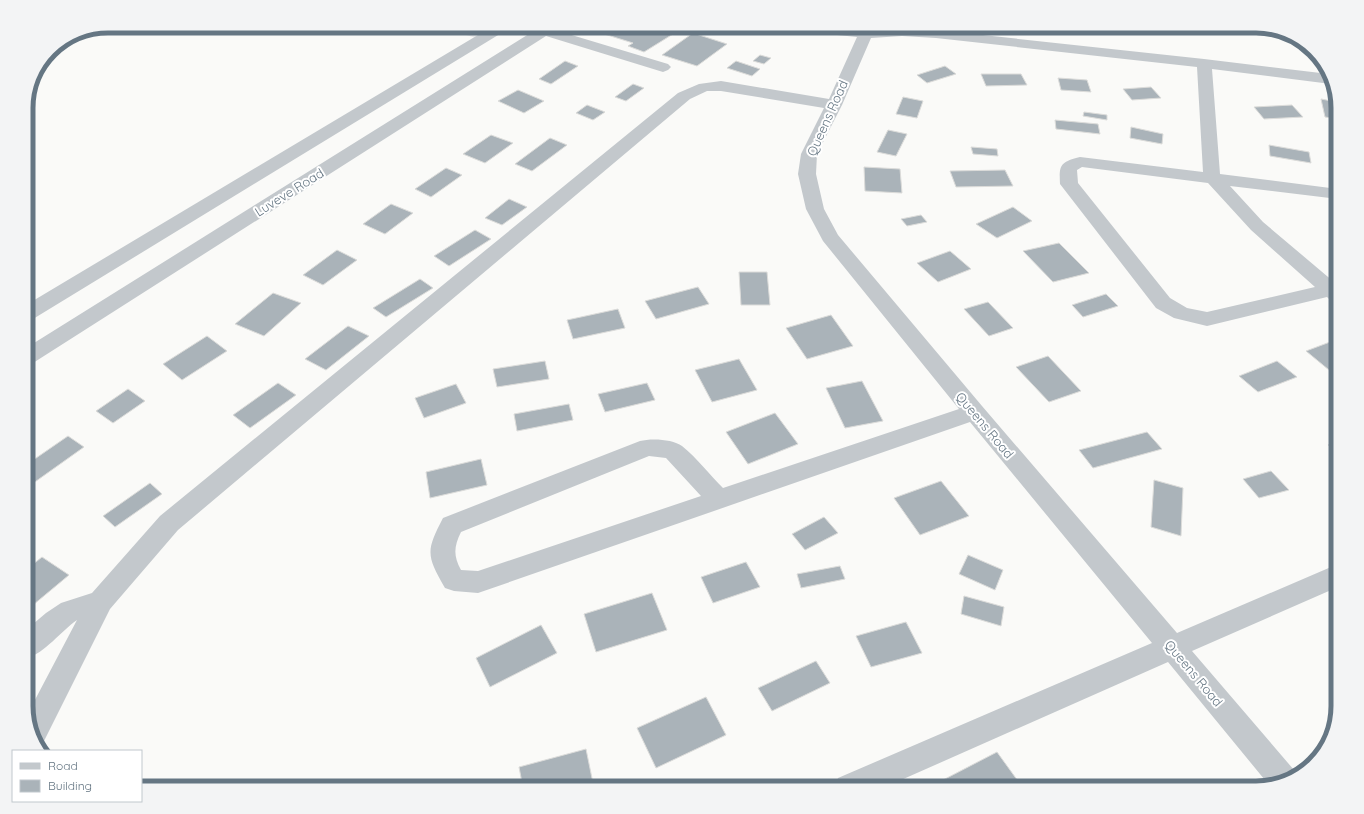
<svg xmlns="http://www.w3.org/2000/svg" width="1364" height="814" viewBox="0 0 1364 814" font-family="Quicksand,sans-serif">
	<rect width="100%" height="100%" fill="#fafaf8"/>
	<!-- built -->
	<path fill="#e8e9e9" d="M437 26H496L476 38Z"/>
	<!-- building -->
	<path fill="#aab3b9" stroke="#dcdcda" d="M611 26H642L654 30 661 26H686L644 52 628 46 633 43 601 33Z
		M693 33 727 44 697 66 662 55Z
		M760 55 771 58 764 64 753 61Z
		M565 61 578 66 551 84 539 79Z
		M736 61 760 69 752 76 727 68Z
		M945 66 956 74 927 83 917 75Z
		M981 74H1021L1027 85 986 86Z
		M1058 78 1087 80 1091 92 1061 90Z
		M633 84 644 88 626 101 615 97Z
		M1151 87 1161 98 1132 100 1123 89Z
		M518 90 544 101 524 113 498 101Z
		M903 97 923 101 917 118 896 114Z
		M1321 99 1337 102 1338 119 1325 117Z
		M587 105 605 112 593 120 576 113Z
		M1292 105 1303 117 1264 119 1254 107Z
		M1084 112 1107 115V120L1083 116Z
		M1055 120 1098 124 1100 134 1056 129Z
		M1131 127 1163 134 1162 144 1130 138Z
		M888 130 907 134 896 156 877 152Z
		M491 135 513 143 485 163 463 154Z
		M550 138 567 145 532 171 515 164Z
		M1269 145 1309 152 1311 163 1270 156Z
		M971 147 997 149 998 156 973 154Z
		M864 167 900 169 902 193 865 191Z
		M446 168 462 175 431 197 415 189Z
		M1005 170 1013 186 956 187 950 171Z
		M509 199 527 207 502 225 485 218Z
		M391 204 413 213 385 234 363 224Z
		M1013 207 1032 221 997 238 976 224Z
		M921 215 927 222 907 226 901 219Z
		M475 230 491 239 449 266 434 256Z
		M1059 243 1089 273 1053 282 1023 251Z
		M337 250 357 260 323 285 303 275Z
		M950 251 971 269 938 282 917 263Z
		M739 272H767L770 305H741Z
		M420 279 433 288 386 317 373 308Z
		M698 287 709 304 656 319 645 301Z
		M273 293 301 303 264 336 235 324Z
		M1106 294 1118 306 1083 317 1072 305Z
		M988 302 1013 328 989 336 964 309Z
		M618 309 625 328 573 339 567 320Z
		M831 315 853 346 807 359 786 328Z
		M348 326 369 336 326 370 305 359Z
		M207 336 227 351 182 380 163 364Z
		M1338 339V366L1329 370 1306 351Z
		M1048 356 1081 391 1049 402 1016 367Z
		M739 359 757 390 712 402 695 370Z
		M545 361 549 379 497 387 493 369Z
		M1277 361 1297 377 1258 392 1239 376Z
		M862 381 883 421 845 428 826 388Z
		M278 383 296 395 250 428 233 415Z
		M647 383 655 400 605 412 598 394Z
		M456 384 466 403 424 418 415 398Z
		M128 389 145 401 113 423 96 411Z
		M569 404 573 420 517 431 514 414Z
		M775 413 798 444 748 464 726 432Z
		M1147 432 1162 449 1093 468 1079 450Z
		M68 436 84 447 32 484 26 479V465Z
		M1338 438V452L1328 445Z
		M481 459 487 485 430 498 426 472Z
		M1271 471 1289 490 1259 498 1243 479Z
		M1154 480 1183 488 1181 536 1151 527Z
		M941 481 969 516 920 535 894 498Z
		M150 483 162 494 115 527 103 516Z
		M824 517 838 533 805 550 792 534Z
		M968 555 1003 570 995 590 959 574Z
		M42 557 69 575 27 610 26 570Z
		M746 562 760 587 713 603 701 577Z
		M840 566 845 579 801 588 797 574Z
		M652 593 667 630 596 652 584 614Z
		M964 596 1004 607 1001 626 961 614Z
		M906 622 922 653 871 667 856 636Z
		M541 625 557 653 490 687 476 658Z
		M816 661 830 683 772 711 758 688Z
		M706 697 726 735 656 768 637 728Z
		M586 749 594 788H523L519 767Z
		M997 752 1023 788H949L943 780Z"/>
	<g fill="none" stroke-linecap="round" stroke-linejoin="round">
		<!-- minor -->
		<path fill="#c3c8cc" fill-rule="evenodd" d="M493 26H510L508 29 33 319 26 321V305Z
			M527 26H559L555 30 668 64 671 67 668 70 663 72 546 36 33 363 26 365V348L532 32 528 31 526 28Z
			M781 26H830L866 30 902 28 936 30 1204 59 1329 74 1331 84 1212 69 1220 174 1338 189V199L1230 186 1263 222 1334 282H1338V302L1331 301 1327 297 1207 326 1174 318 1156 308 1060 184C1059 165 1060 162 1080 157L1203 172 1197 67 936 38 902 36 871 38 842 105 817 154 816 174 824 209 838 235 982 406 1177 633 1338 564V587L1192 651 1294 770 1297 777 1269 785 1168 662 883 788H834L838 778 1152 643 970 422 478 593 454 591 445 588C426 555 426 551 443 518L640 441C651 438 673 439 682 446 697 458 710 475 723 488L959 409 823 241 806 209 798 174 801 154 824 108 721 91H707L690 99 178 530 110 609 43 743 36 745 27 715 77 620C60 632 46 652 26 659V630L46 613 61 603 92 593 160 516 678 93 699 84 721 81 829 99 857 37 788 30 783 29ZM1082 167 1208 183 1251 230 1315 287 1207 312 1187 308 1170 298 1078 183 1077 170ZM649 456 666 458 701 496 478 571 461 570C453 556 454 546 461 532Z"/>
	</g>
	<g text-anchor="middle" stroke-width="4" stroke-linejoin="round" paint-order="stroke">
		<!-- street labels -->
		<g font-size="13" fill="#657683" stroke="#fff">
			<text transform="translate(827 118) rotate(-66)" y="5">Queens Road</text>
			<text transform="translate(289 192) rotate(-32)" y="5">Luveve Road</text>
			<text transform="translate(985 425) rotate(50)" y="5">Queens Road</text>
			<text transform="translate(1194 673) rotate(50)" y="5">Queens Road</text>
		</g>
	</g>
	<!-- crop -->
	<path d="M0 0H1364V814H0ZM108 33H1256A75 75 0 0 1 1331 108V706A75 75 0 0 1 1256 781H108A75 75 0 0 1 33 706V108A75 75 0 0 1 108 33Z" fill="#f3f4f5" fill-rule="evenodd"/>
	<path fill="none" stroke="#657683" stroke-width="5" d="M108 33H1256A75 75 0 0 1 1331 108V706A75 75 0 0 1 1256 781H108A75 75 0 0 1 33 706V108A75 75 0 0 1 108 33Z"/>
	<!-- legend -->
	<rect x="12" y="750" width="130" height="52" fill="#ffffff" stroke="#c1c8cd"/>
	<rect x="20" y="763" width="20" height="6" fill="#c3c8cc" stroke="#c1c8cd"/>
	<text x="48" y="770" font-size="12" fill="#657683">Road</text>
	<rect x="20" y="780" width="20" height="12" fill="#aab3b9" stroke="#c1c8cd"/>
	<text x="48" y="790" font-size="12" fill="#657683">Building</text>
</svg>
